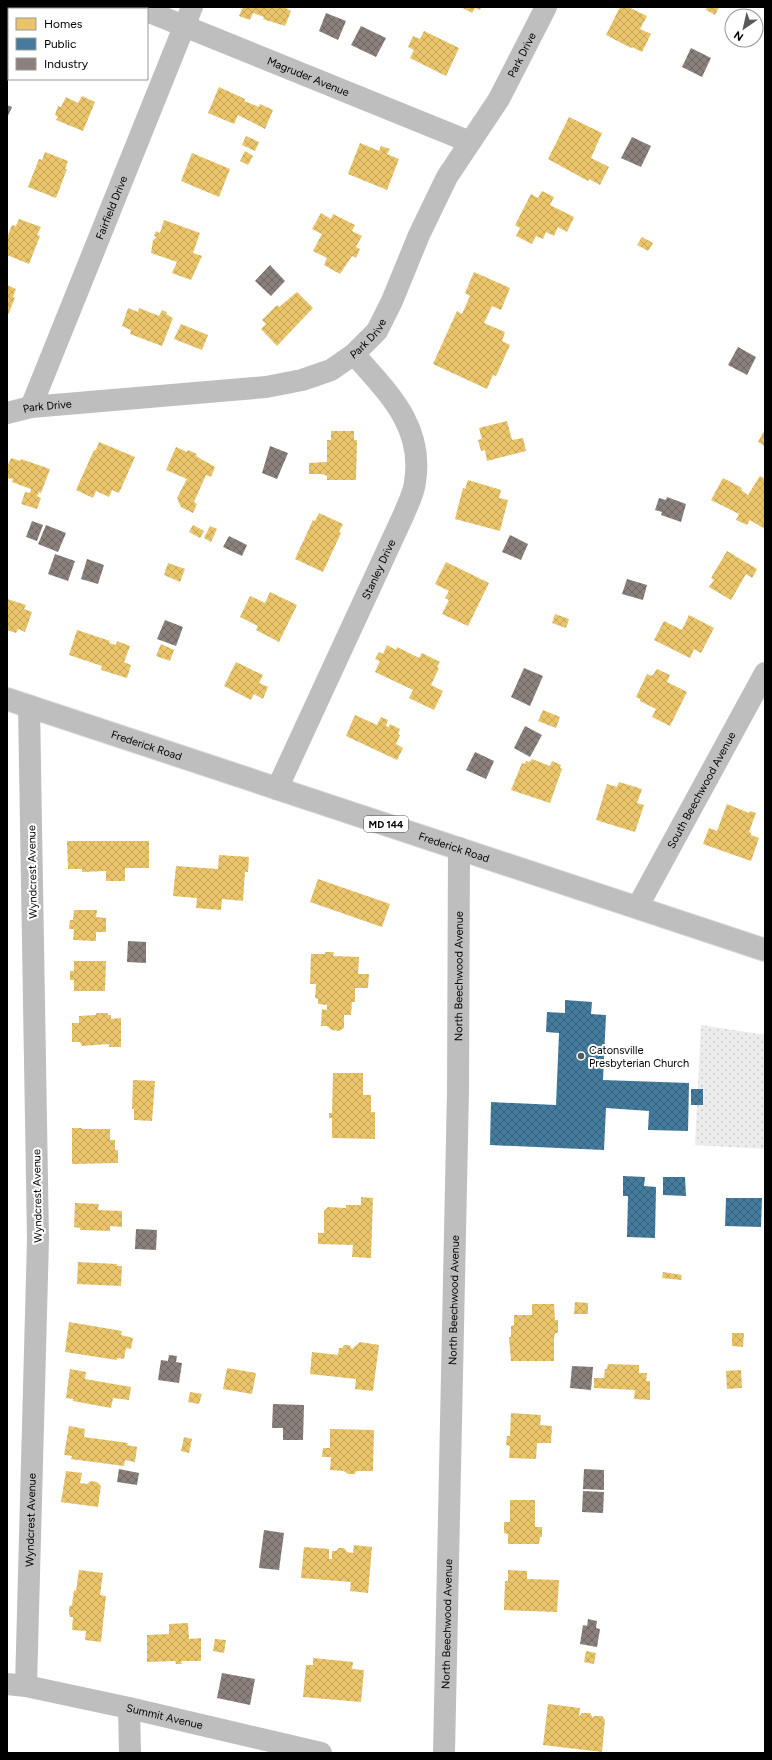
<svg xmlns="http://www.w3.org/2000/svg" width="772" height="1760" viewBox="0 0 772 1760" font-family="Figtree,sans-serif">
	<defs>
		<pattern id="park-dots" width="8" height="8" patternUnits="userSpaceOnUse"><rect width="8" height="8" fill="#ececec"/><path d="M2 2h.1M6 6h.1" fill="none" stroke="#c9c9c9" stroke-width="1.8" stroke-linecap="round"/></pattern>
		<pattern id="homes-cross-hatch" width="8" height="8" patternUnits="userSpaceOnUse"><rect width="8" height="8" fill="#e9c46a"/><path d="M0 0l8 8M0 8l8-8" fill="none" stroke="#c6a75a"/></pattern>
		<pattern id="public-cross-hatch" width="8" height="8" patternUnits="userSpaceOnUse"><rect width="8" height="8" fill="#457b9d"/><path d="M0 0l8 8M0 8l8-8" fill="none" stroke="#37627e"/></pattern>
		<pattern id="industry-cross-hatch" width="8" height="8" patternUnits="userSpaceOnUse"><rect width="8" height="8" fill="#8a817c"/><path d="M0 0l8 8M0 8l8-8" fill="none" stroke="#6e6763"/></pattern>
	</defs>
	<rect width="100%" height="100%" fill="#fff"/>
	<!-- park -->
	<path fill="url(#park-dots)" d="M701 1025 765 1035V1149L695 1145Z"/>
	<!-- homes -->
	<path fill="url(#homes-cross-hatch)" d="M243 7H284L291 11 285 26 263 19 264 17 253 13 250 20 239 16Z
		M461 7H481L480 10 475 8 472 13Z
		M620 7H628L647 16 640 29 651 34 642 52 632 47 631 48 606 35Z
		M707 7H719L715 15 706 10Z
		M424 31 459 48 446 76 410 58 414 50 408 47 413 36 420 39Z
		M219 87 245 99 244 101 259 107 260 104 273 110 265 129 238 115 234 124 208 113Z
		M82 96 95 102 83 131 56 120 58 117 55 115 58 106 61 107 66 97 78 103Z
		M569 117 602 133 591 158 609 167 600 185 589 179 588 181 548 159Z
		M246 136 259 142 255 151 242 145Z
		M360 143 379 151 381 146 390 149 387 154 399 159 387 190 348 174Z
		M245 151 253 156 248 165 240 161Z
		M45 152 68 161 65 169H67L56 198 28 187 39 159 42 160Z
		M192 153 230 169 219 197 181 181Z
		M542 191 554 197 550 205 574 217 567 232 558 227 554 236 546 232 543 239 536 236 532 244 516 236 520 228 515 225 531 194 538 198Z
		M321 213 331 219 333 214 355 225 352 231 362 236 356 247 360 249 356 258 352 256 340 274 324 265 327 258 313 251 322 234 312 229Z
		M19 219 41 227 37 235 40 236 29 264 7 255V238L12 225 16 226Z
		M164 220 200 233 193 253 202 256 191 280 172 273 177 262 151 253 153 240 157 237 154 236 156 231 160 233Z
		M642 237 653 243 648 251 637 245Z
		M474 272 510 288 501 310 492 306 484 323 505 332 502 341 510 345 496 376 493 375 487 389 433 364 457 311 462 314 470 296 465 293Z
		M7 285 16 289 13 297 15 298 7 317Z
		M297 292 313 308 277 346 261 329 266 324 262 320 277 305 279 307Z
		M128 308 138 312 139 308 159 316 162 310 167 312 166 314 173 318 162 346 130 334 131 330 122 326Z
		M181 324 208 335 202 350 174 339Z
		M507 421 512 440 523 438 526 451 487 461 485 450 481 451 478 440 482 439 479 428Z
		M765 429V446L758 442Z
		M331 431H354V440H357L356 480H327V476L322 474H309V463L327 462V440H331Z
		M99 442 135 457 119 493 112 490 109 497 96 491 93 498 76 490 94 450H96Z
		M176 447 187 452 188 450 197 454 196 456 215 467 211 477 206 475 194 502 197 504 193 513 181 507 177 498 187 479 166 470Z
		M11 458 20 461 21 459 50 469 41 493 39 492 37 496 41 498 37 509 21 504 25 492 30 493 31 489 12 482 13 479 7 478V468Z
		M760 476 765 479V529L750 520 747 525 736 520 739 514 711 500 723 478 742 488 741 490 748 495Z
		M468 480 501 490 499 498 508 500 500 531 455 519 463 488 465 489Z
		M319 513 343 524 339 532 341 533 323 572 295 559 313 520 315 521Z
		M193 525 204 531 200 538 189 532Z
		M210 526 217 529 211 542 204 538Z
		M727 551 757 569 752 578 746 574 731 600 709 587 714 580 711 578Z
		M446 562 489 583 468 626 442 614 449 600 445 598 449 591 435 584Z
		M168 563 185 569 180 582 164 575Z
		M270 592 297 605 279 642 256 630 258 626 240 617 250 596 265 603Z
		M7 599 26 605 24 609 32 612 25 632 18 629 16 633 7 630Z
		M555 614 569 619 566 628 552 623Z
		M689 615 714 628 701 653 694 649 690 658 654 640 664 621 682 630Z
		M77 630 110 641 109 643 116 645 117 641 130 646 124 662 131 665 127 678 101 670 102 666 69 655Z
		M161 644 174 650 170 661 156 656Z
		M387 645 396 650 397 647 419 658 422 653 440 662 437 667 439 668 431 685 443 691 434 710 409 698 413 690 375 672 380 661 375 659 379 652 383 654Z
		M236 662 263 675 259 683 268 687 263 699 254 694 251 700 224 686Z
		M657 669 670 675 667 682 687 692 670 726 652 717 656 709 640 701V699L636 697 647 674 652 676Z
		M543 710 560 717 556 728 538 721Z
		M355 715 377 725 381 717 388 720 386 726 389 727 390 724 400 729 398 734 400 735 396 744 403 748 397 760 346 736Z
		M532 759 550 766 552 761 561 765 560 768 562 769 550 803 511 790 522 763 525 764 526 761 530 762Z
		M619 782 642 789 637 803 644 805 635 832 596 820 607 784 617 787Z
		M727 804 749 813 750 811 756 813 749 832 751 833V835L759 838 751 861 703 844 709 828 717 831Z
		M67 841H149V868H125V881H106V871L82 872V869H68Z
		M219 855 249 857 248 872H245L243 901 222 899 221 910 196 908 197 898 173 896 176 866 218 869Z
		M318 879 390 904 382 927 310 902Z
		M74 910H97L96 917 106 918V932H96V941L73 940 74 929H69L70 920H73Z
		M325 952H334L333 956 359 957 358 974H369L368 988H355V1002H352L351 1015H344V1028L339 1031 332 1030 327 1026H321L322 1009 327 1010V1005L318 1004V999L315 998 316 984H310L311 954H325Z
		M74 961H106L105 991H74V980H70V971H74Z
		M96 1013H108V1015H111V1019L121 1018V1047H109V1044L82 1046 80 1042H72V1023H79V1016L96 1015Z
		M333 1073H363V1095H371V1112H375V1139L332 1138V1118H329V1113H332Z
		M133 1080 155 1081 152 1121 134 1120V1109H132Z
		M72 1128H82V1129H110V1140H115V1150H118V1163L72 1164Z
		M361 1197 373 1198 371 1258 352 1257 353 1245 318 1244V1233H324V1211L328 1207 346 1208V1205H361Z
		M75 1203 99 1204 98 1210 122 1211V1227L110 1226V1231L80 1230V1228L74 1227Z
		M78 1262 117 1264V1266H122L121 1286 77 1284Z
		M663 1272 682 1275 681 1280 662 1278Z
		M575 1302 588 1303V1314H574Z
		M532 1304H554L555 1320H558V1333H555L554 1339V1361H511L509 1337H511V1326L514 1325V1315H532Z
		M69 1322 122 1331 121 1335 133 1338 131 1349 126 1348 124 1359 117 1358V1360L65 1352Z
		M732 1333H744L743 1347 732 1346Z
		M360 1342 379 1345 373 1391 355 1389 356 1379 310 1374 312 1352 338 1355 339 1348H342L344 1345H349L352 1349Z
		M608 1364 639 1365V1373H647L646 1381H650V1400L634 1399 635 1390 594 1388V1378H604L605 1369H607Z
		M227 1368 256 1373 252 1394 223 1389Z
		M70 1369 86 1372 85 1379 131 1387 129 1400 113 1398 111 1408 73 1401V1399L66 1398Z
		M741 1370 742 1388 727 1389 726 1371Z
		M190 1392 202 1394 199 1404 188 1402Z
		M511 1413 541 1415 540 1425 552 1426 551 1443H537L536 1459 509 1458 510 1446 506 1445 507 1436H510Z
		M69 1426 85 1429 84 1437 128 1443 127 1445 137 1447 135 1462 125 1460 124 1466 71 1459 72 1456 64 1455Z
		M330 1429 374 1430 373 1471H357L354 1474H348L344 1471 330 1470 331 1457H322L323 1448H330Z
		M184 1437 192 1439 189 1453 181 1451Z
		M66 1471 82 1473 80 1483 87 1484 91 1481 97 1482 101 1486 98 1507 61 1502Z
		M510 1500H535V1527H542V1537H540L539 1544H508V1534L504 1533V1522H510Z
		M354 1545 372 1547 368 1593 350 1591 351 1582 301 1578 304 1547 329 1549V1559H332V1551H336L339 1548H344L347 1552 353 1553Z
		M79 1570 103 1573 100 1595 106 1596 101 1642 85 1640 86 1631 72 1630 73 1617H70L69 1613V1607L72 1605 74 1590 76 1591Z
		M508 1570 527 1571V1579L559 1580 557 1612 504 1610 505 1581H508Z
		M188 1623 189 1639 201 1638V1661H181L182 1664H176L175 1661 147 1662V1635L169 1634V1624Z
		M215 1639 226 1640 224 1653 213 1651Z
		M586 1651 596 1653 594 1664 584 1662Z
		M313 1658 353 1662 352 1669 364 1670 361 1702 303 1697 306 1665H313Z
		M548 1704 580 1708 579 1717 582 1713H590L593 1718 594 1716H602L605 1720 602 1752 543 1745Z"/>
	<!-- public -->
	<path fill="url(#public-cross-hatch)" d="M565 1000 592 1002 591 1014 606 1015 603 1080 689 1083 688 1131 648 1130 649 1111 606 1108 604 1150 490 1145 491 1102 556 1105 559 1033 546 1032 547 1012 565 1013Z
		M691 1089H703V1105H691Z
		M623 1176 645 1177 644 1186 656 1187 655 1238 627 1237 628 1196H623Z
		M663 1177H685L686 1196 663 1195Z
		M726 1198H762L761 1227 725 1226Z"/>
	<!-- industry -->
	<path fill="url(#industry-cross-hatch)" d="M26 7H49L48 9H25Z
		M326 13 346 21 338 40 319 31Z
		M361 26 386 38 376 57 351 45Z
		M691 48 711 58 702 77 682 67Z
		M7 105 12 107 7 118Z
		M632 137 651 146 641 167 621 158Z
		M270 265 285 281 271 296 255 281Z
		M738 347 756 357 747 375 728 365Z
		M270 446 288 453 277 479 262 473Z
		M667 497 686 504 681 522 661 515 662 512 655 510 659 498 666 500Z
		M32 521 43 525 37 541 26 537Z
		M46 525 66 533 58 552 38 544Z
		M510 535 528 544 521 560 502 552Z
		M229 536 247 545 242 556 223 547Z
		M55 554 75 561 68 581 48 574Z
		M87 559 104 565 98 584 81 579Z
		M627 579 647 585 643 600 622 594Z
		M165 620 183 627 176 646 157 639Z
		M524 668 543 676 530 706 511 697Z
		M525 726 542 735 530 757 514 748Z
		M475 752 494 761 486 779 466 770Z
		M128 941 146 942V963L127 962Z
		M136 1229 157 1230 156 1250 135 1249Z
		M169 1355 177 1356 176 1362 182 1363 179 1383 158 1380 161 1360 168 1361Z
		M572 1366 593 1367 591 1390 570 1388Z
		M273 1404 304 1405 303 1440H283V1428H272Z
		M119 1469 139 1473 137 1485 117 1482Z
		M584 1469 604 1470V1490L583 1489Z
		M583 1491 604 1492 603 1513 582 1512Z
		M264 1530 284 1533 279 1570 259 1568Z
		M588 1619 597 1621 596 1628 600 1629 597 1647 580 1644 583 1625 587 1626Z
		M222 1673 255 1679 250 1705 217 1698Z"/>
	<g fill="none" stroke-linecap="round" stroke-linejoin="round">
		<defs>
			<g id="primary">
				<path id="s9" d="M7 699 765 950"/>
			</g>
		</defs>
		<!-- primary casing -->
		<use href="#primary" stroke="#dbdbdb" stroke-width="24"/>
		<!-- street -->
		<g stroke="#bebebe" stroke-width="22">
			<path id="s1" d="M147 11 470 142"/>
			<path id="s2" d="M31 407 192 7"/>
			<path id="s3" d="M7 413 31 407 266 387 302 380 331 370 354 354 377 331 392 301 419 235 447 177 499 99 546 7"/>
			<path id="s4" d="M277 789 404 514C408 504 414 493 415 482 424 426 388 393 354 354"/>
			<path id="s5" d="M638 906 765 673"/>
			<path id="s6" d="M7 1684 26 1686 129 1708 321 1753"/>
			<path id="s7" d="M26 1686 38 1239 29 706"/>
			<path d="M129 1708 130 1753"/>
			<path id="s8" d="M444 1753 458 1091 459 848"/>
		</g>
		<!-- primary -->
		<use href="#primary" stroke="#bebebe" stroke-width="22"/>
	</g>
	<!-- markers -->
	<circle fill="#595959" stroke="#fff" stroke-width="1.5" cx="581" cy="1056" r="4"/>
	<g text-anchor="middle" stroke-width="4" stroke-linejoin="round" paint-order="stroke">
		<!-- shield labels -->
		<rect fill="#fff" stroke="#4c4c4c" stroke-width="1" x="364" y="816" width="44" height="16" rx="3"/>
		<g font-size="10" font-weight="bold" fill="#000">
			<text x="386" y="828">MD 144</text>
		</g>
		<!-- street labels -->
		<g font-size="11" fill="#000" stroke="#fff">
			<text dy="4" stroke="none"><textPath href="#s3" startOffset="701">Park Drive</textPath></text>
			<text dy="4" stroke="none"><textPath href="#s1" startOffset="174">Magruder Avenue</textPath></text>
			<text dy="4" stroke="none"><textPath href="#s2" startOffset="215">Fairfield Drive</textPath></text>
			<text dy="4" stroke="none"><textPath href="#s3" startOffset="377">Park Drive</textPath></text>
			<text dy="4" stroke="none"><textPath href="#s3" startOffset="41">Park Drive</textPath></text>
			<text dy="4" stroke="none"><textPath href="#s4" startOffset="242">Stanley Drive</textPath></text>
			<text dy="4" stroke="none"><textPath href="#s9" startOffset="147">Frederick Road</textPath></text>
			<text dy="4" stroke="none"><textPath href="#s5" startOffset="132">South Beechwood Avenue</textPath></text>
			<text dy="4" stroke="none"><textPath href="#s9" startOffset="471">Frederick Road</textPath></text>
			<text transform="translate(32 872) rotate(-91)" y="4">Wyndcrest Avenue</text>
			<text dy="4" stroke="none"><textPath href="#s8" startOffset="777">North Beechwood Avenue</textPath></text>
			<text transform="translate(37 1196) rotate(-91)" y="4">Wyndcrest Avenue</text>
			<text dy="4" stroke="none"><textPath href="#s8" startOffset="453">North Beechwood Avenue</textPath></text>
			<text dy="4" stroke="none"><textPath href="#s7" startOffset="166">Wyndcrest Avenue</textPath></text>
			<text dy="4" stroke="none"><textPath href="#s8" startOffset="129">North Beechwood Avenue</textPath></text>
			<text dy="4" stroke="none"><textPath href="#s6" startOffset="161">Summit Avenue</textPath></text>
		</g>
		<!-- poi labels -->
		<g font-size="11" fill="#000" stroke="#fff" text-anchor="start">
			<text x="589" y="1054">Catonsville<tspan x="589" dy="13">Presbyterian Church</tspan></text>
		</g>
	</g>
	<!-- border -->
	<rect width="772" height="1760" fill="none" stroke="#000000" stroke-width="16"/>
	<!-- legend -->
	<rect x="8" y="8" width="140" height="72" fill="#ffffff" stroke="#999999"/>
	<rect x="16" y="18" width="20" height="12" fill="#e9c46a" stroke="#999999"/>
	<text x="44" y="28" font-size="12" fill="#000000">Homes</text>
	<rect x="16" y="38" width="20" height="12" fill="#457b9d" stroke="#999999"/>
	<text x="44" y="48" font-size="12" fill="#000000">Public</text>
	<rect x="16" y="58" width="20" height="12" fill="#8a817c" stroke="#999999"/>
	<text x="44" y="68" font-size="12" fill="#000000">Industry</text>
	<!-- north arrow -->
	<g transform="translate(744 28) rotate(214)"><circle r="19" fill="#ffffff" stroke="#999999"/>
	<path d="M0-3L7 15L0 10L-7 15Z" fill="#595959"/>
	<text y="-6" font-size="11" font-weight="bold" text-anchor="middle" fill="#000000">N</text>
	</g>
</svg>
